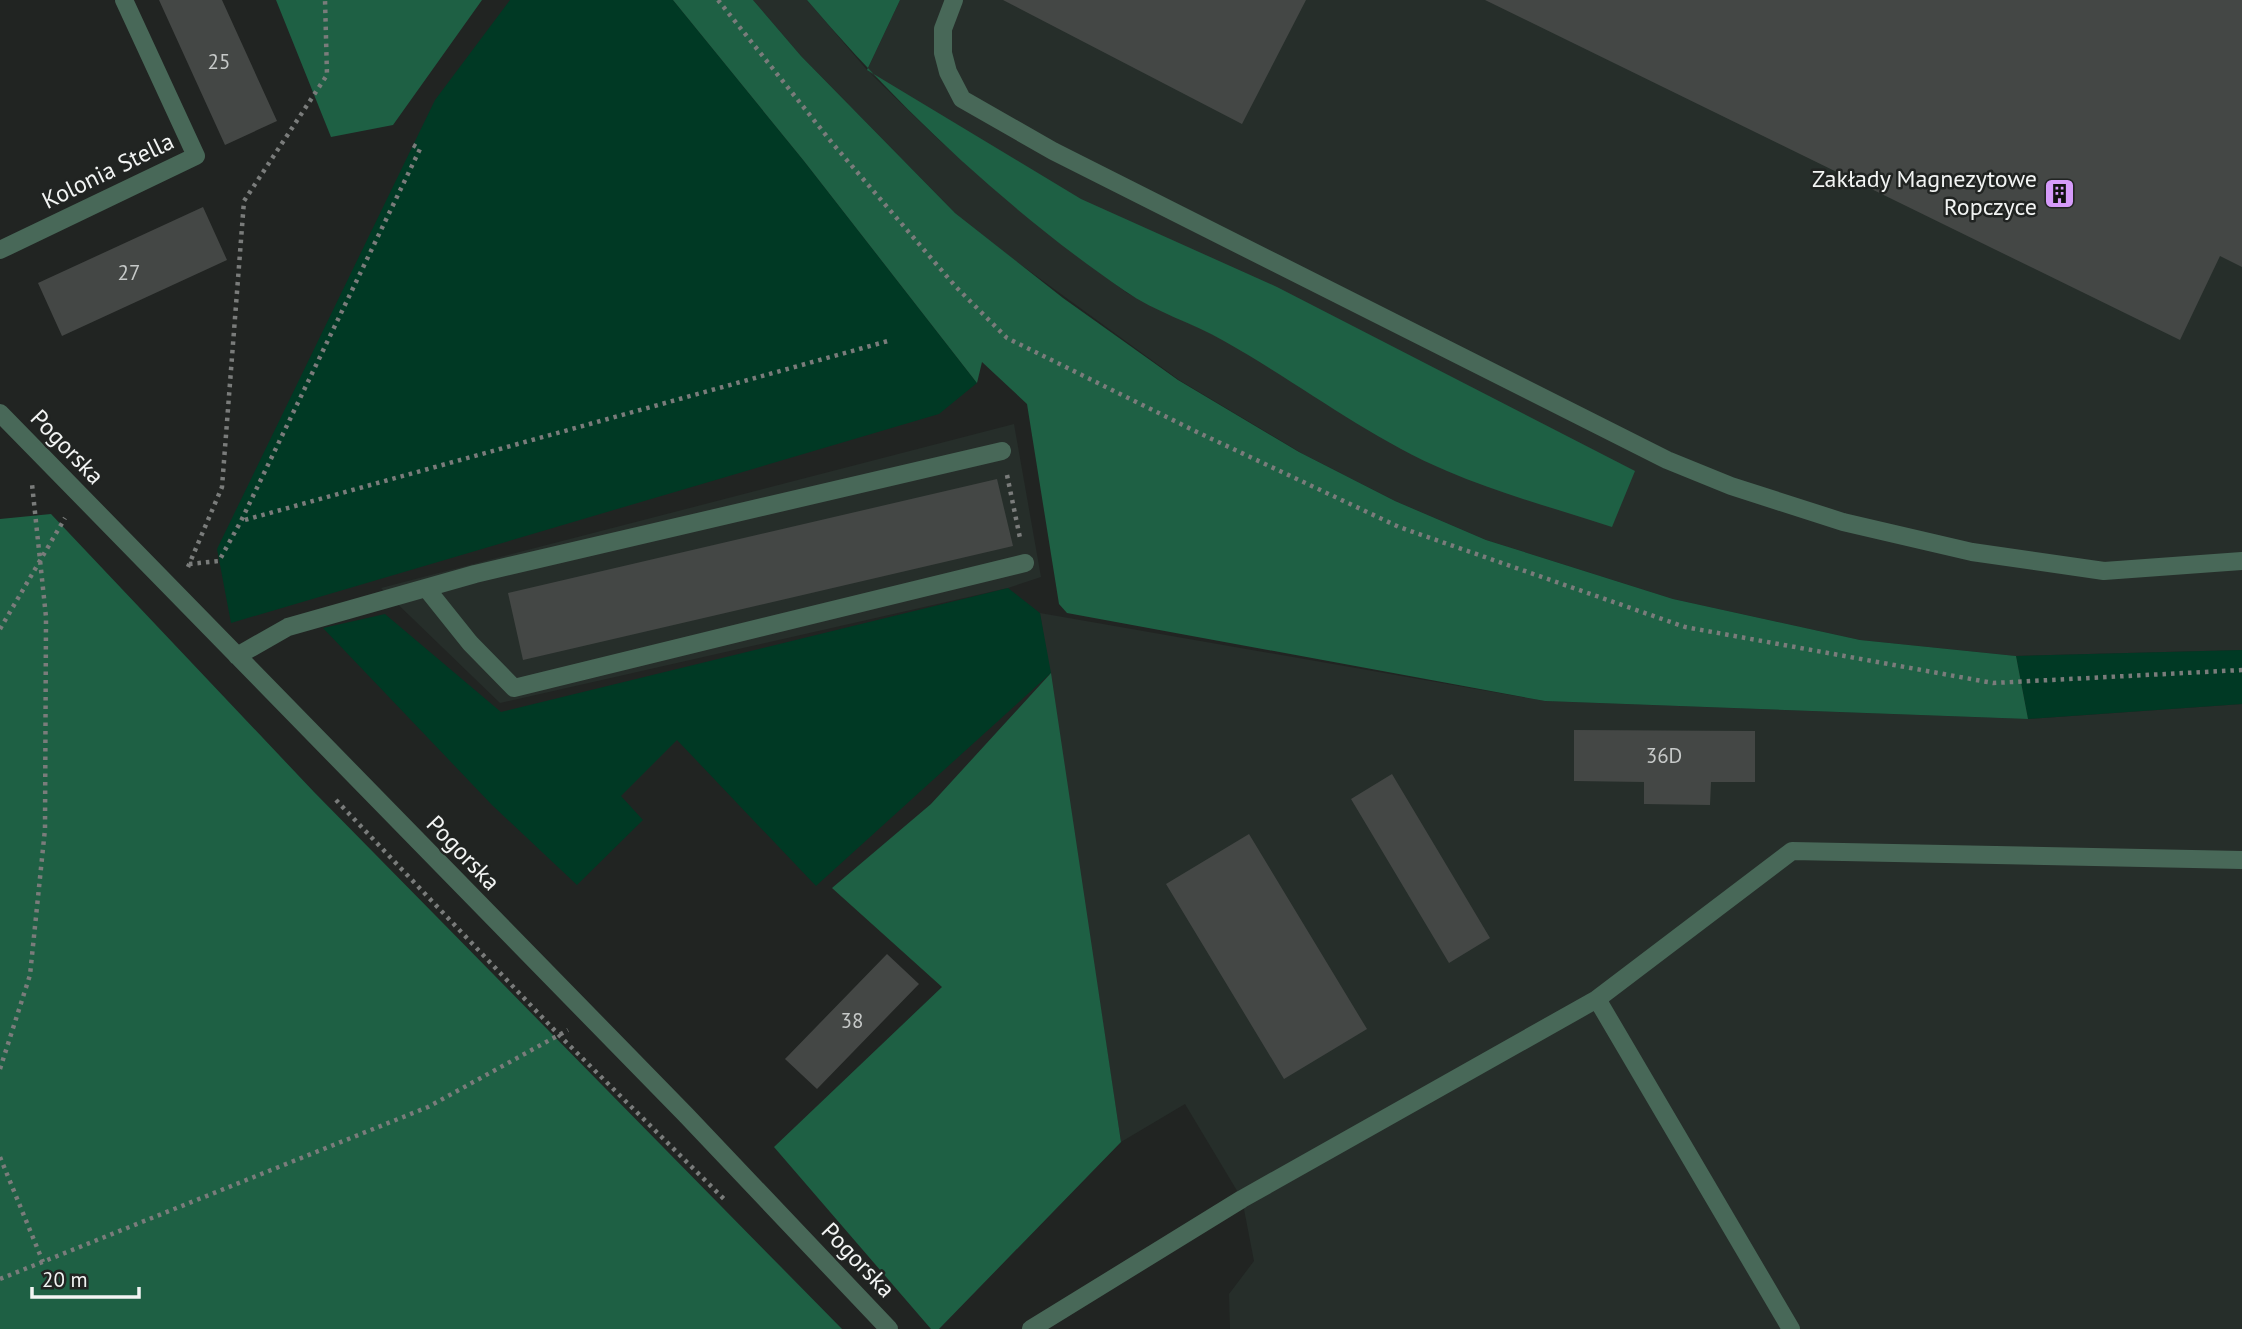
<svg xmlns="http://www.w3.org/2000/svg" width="2242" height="1329" viewBox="0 0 2242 1329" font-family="'PT Sans',sans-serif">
	<rect width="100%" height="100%" fill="#212422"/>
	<!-- built -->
	<path fill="#262e2a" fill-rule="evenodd" d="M753 0H807L867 70 900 0H2242V650L2016 656 1860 640 1673 599 1486 540 1395 501 1303 454 1179 380 1010 257 955 213 801 56ZM870 73 1222 339 1127 293 1032 219 939 140Z
		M1014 424 1041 577 1008 588 500 703 381 588Z
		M1040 613 1545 701 2028 719 2242 704V1329H1230L1229 1294 1254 1261 1242 1199 1185 1104 1121 1142Z"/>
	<!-- green -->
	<path fill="#003924" d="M510 0H673L804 161 977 383 939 414 231 623 217 549 435 100Z
		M1008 588 1040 613 1051 673 816 886 677 740 621 796 643 820 577 885 492 805 323 628 385 614 501 712Z
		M2242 650V704L2028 719 2016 656Z"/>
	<!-- forest -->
	<path fill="#1e6044" d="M276 0H482L393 125 331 137Z
		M673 0H753L801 56 955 213 1063 298 1178 380 1299 452 1395 501 1486 540 1673 599 1860 640 2016 656 2028 719 1545 701 1067 613 1059 604 1027 404 982 362 977 383 804 161Z
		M807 0H900L867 70 1081 199 1277 287 1635 471 1612 527C1558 509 1500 494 1447 471 1367 437 1299 383 1224 341 1193 323 1155 312 1125 291 1008 211 899 108 807 0Z
		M51 514 314 792 842 1329H0V519Z
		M1051 673 1121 1142 939 1329H931L774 1147 942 987 832 888 931 804Z"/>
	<!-- building -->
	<path fill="#444745" d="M159 0H222L277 121 225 145Z
		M1003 0H1306L1242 124Z
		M1485 0H2242V267L2220 256 2180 340Z
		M203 207 227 260 62 336 38 283Z
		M997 479 1013 546 523 660 508 593Z
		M1574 730 1755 731V782H1711L1710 805 1644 804V782L1574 781Z
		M1392 774 1490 938 1449 963 1351 799Z
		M1249 834 1367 1029 1284 1079 1166 884Z
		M887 954 919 984 817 1089 785 1059Z"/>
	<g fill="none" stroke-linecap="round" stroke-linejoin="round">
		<!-- path -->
		<path stroke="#7a7c7b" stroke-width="4.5" stroke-dasharray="3.5 5" stroke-linecap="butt" d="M718 0 833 144 956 287 1007 338 1197 432 1399 527 1685 627 1993 683 2242 670
			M413 145 420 149 241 521 888 341
			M1007 475 1020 538
			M189 564 219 561 241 521
			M188 567 222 487 244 201 327 75 325 0
			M0 629 65 518
			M336 800 559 1035 725 1200
			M0 1069 30 975 45 829 46 617 32 484
			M0 1157 43 1262
			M0 1279 428 1107 568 1030"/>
		<!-- minor -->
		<path stroke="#486858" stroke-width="18" d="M954 0 943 29V53L948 72 962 99 1053 151 1667 460 1731 486 1843 522 1972 552 2104 571 2242 561
			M0 250 196 156 124 0
			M0 413 686 1115 889 1329
			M426 588 470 643 514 688 1025 563
			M237 656 288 627 475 574 1002 451
			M1597 999 1792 851 2242 860
			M1031 1329 1242 1199 1597 999 1791 1329"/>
	</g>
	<!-- icons -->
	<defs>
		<symbol id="building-square" viewBox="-11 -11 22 22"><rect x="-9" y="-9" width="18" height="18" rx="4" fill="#d69bfa" stroke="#212422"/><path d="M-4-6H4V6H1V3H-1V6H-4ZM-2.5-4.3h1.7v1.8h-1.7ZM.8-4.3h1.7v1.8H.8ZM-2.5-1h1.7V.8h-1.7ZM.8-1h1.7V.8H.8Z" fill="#111"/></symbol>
	</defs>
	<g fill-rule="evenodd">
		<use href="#building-square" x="2042" y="176" width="35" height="35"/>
	</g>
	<g text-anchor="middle" stroke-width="5" stroke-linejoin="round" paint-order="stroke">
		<!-- number labels -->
		<g font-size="21" fill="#c6c9c8">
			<text x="219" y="69">25</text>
			<text x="129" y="280">27</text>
			<text x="1664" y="763">36D</text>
			<text x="852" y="1028">38</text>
		</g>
		<!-- street labels -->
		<g font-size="24" fill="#f2f4f3" stroke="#212422">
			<text transform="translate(108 171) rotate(-26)" y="8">Kolonia Stella</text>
			<text transform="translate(67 447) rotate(46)" y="8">Pogorska</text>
			<text transform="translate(463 853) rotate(46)" y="8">Pogorska</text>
			<text transform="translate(858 1260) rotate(46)" y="8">Pogorska</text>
		</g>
		<!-- poi labels -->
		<g font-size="24" fill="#f2f4f3" stroke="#212422" text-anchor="end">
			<text x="2037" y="187">Zakłady Magnezytowe<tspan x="2037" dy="28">Ropczyce</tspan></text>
		</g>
	</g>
	<!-- scale -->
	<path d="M32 1287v10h107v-10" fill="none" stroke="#f2f4f3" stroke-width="3.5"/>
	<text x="42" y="1287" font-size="21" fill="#f2f4f3" stroke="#212422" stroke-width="5" paint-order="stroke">20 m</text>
</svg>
